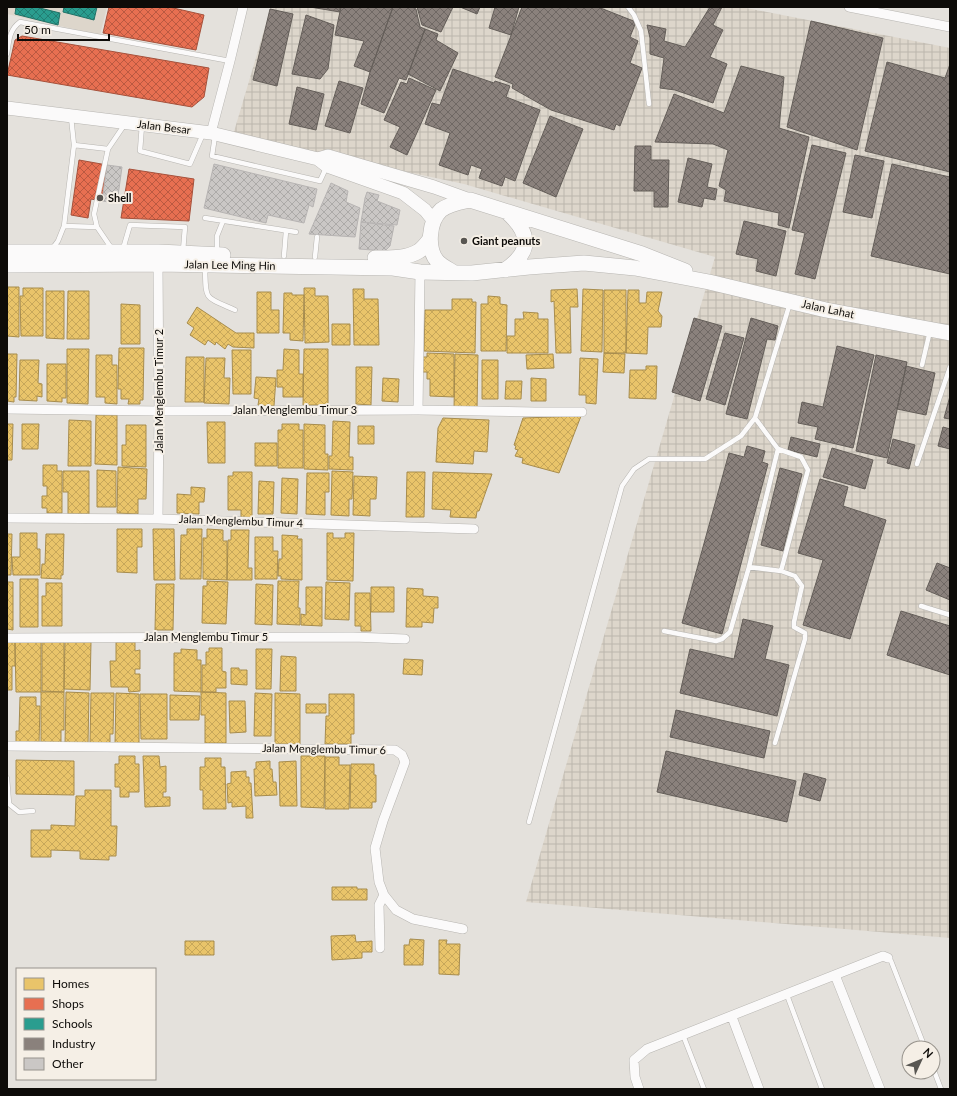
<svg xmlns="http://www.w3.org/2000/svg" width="957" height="1096" viewBox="0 0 957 1096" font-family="Lato,sans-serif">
	<defs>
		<pattern id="industrial-grid" width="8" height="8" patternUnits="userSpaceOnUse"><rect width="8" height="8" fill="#ddd6cb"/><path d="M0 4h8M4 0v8" fill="none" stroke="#bcb6ad"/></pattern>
		<pattern id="homes-cross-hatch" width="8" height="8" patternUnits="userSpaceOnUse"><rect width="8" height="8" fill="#e9c46a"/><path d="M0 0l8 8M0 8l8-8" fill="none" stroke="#c7a75a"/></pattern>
		<pattern id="shops-cross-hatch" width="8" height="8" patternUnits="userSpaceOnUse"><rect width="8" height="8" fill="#e76f51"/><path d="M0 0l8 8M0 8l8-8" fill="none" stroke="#ba5941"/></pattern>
		<pattern id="schools-cross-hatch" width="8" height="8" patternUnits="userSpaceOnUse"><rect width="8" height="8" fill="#2a9d8f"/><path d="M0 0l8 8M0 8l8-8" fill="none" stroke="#227e73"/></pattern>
		<pattern id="industry-cross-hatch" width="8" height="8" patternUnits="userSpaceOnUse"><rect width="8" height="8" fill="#8a817c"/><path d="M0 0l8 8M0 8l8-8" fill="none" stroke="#6f6864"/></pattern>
		<pattern id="building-cross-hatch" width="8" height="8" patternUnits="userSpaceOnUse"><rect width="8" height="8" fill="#cac7c5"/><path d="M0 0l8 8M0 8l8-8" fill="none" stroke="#acaaa8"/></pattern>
	</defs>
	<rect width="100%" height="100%" fill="#e4e1dc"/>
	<!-- built -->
	<path fill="#ddd6cb" d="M7 7H107L100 35 7 14Z"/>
	<!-- industrial -->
	<path fill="url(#industrial-grid)" d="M271 7H741L950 48V938L526 902 715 257 464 184 233 135Z"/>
	<!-- homes -->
	<path fill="url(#homes-cross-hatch)" stroke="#a78c4d" d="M7 287H19V337L7 336Z
		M23 288H43V336H21L20 296H23Z
		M304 288H315V296H328L329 342 305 343Z
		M353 289H364V299H378L379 345H354Z
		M577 289 578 307H570L571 353H556L554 301 551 302V290Z
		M583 289 603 290 602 352 581 351Z
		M604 290H626V353H604Z
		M628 290H639V303H646L647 292H662L658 311 662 316 661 327H648L647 354 626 353Z
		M46 291H64V339L46 338Z
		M68 291H89V339H67Z
		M257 292H271V310H279V333H257Z
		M284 293H292V295H304L303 341 290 340V333H283Z
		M488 296 500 297V304L507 305 506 351H481V304H488Z
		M452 299H472V302H476L475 353 424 351 425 310H452Z
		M121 304 140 305V344H121Z
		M197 307 236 333H254V348L233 347 228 344 225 349 216 342 215 345 208 340 205 345 190 335 194 328 187 323Z
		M523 312 538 313V319H548V353H507V336H515V319H524Z
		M332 324H350V345H332Z
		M119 348H144L143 400H140V404H128L129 399H121V389H118Z
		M67 349H89L88 404 67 403Z
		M284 349 299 350V374H303V397H283V387H277V370H283Z
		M304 349H328V405H303Z
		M232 350H251V394H233Z
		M427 353 454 354V397L430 396V379H427V372H421V357H427Z
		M604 353 625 354 624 373 603 372Z
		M7 354H17L16 397H14V402L7 401Z
		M455 354 478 355 477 410 454 409Z
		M553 354 554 368 527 369 526 355Z
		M96 355H112V365H117V404L105 403V397H96Z
		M186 357H204V402H185Z
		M206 358H225L224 378H230L229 404 204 403Z
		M580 358 598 359 596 404 586 403V395H579Z
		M20 360H39L38 383 42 384V397L37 396V401L19 400Z
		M482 360H498V399H482Z
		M47 364H66V398H62V402L47 401Z
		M646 366H657L656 399 629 398 630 370H646Z
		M356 367H372L371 405 356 404Z
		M256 377 276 378 274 406 258 405 259 399 254 398Z
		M383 378 399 379 398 402 382 401Z
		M531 378 546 379V401H531Z
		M506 381H522L521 399H505Z
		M96 415H117V465L95 464Z
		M581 416 559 473 522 463 523 458 515 456 518 450 515 449 516 446 514 445 523 418Z
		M443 418 489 420 487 452 474 451 473 464 436 462 438 428Z
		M69 420 91 421V466H68Z
		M333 421 350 422 349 457H353V470L329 469V456H332Z
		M207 422H225V463H208Z
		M7 424H13L12 460H7Z
		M22 424H39L38 449H22Z
		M282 424H299V430H303V468H278V430H282Z
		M304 424 325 425V454H328V470L304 469Z
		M126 425H146V467L122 466V445H126Z
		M358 426H374V444H358Z
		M255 443H277V466H255Z
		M43 465H57V471H62V513H47V508H42V496H47V486H43Z
		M118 467 147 469 146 499H138V514L117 513Z
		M97 470 116 471V507H97Z
		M63 471H89V514H68V492H63Z
		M332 471 353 472 352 499H349V516L331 515Z
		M233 472H252V519H241V510H228V476H233Z
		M407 472H425L424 517H406Z
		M433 472 492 474 479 511H477L476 518 450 517 451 510 432 509Z
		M307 473H329V492H325V515L306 514Z
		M354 476 377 477 376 499H370V516L353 515Z
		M282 478 298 479 297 514 281 513Z
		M259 481 274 482 273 514H258Z
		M191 487 205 488 204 502H199V514L177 513V494L191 495Z
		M117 529H142V547H137V573L117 572Z
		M153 529H174L175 580H154Z
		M187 529H202L201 579H180L181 535H187Z
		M207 529 223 530V541H227V580L203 579V538H207Z
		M231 530H249L248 568H252V580H227L228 540H231Z
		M20 533H37V549H40V575H13L12 557H20Z
		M327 533H333V538H345V533H354L353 581 327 580Z
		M7 534H12L11 575H7Z
		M46 534H64L63 575H61V579L41 578 42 564H45Z
		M282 535 298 536 297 539H302V580L281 579V576H278L279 559H282Z
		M255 537H273V551H278L277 579H255Z
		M20 579H38V627H20Z
		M207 581 228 582 226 624 202 623 203 586H207Z
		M278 581H299L298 608H300V625L277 624Z
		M7 582H13V630L7 629Z
		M326 582 350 583 349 620 325 619Z
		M46 583H62V626H42V596H46Z
		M156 584H174L173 630H155Z
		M256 584 273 585 272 625 255 624Z
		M306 587H322V626L301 625V614L306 615Z
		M371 587H394V612H371Z
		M407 588 423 589V596L438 597V608H434L433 623 422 622V627H406Z
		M355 593H370L371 631H361V626H355Z
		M7 642H15V666H12V690H7Z
		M15 642H41V692H16Z
		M42 642H64V692L42 691Z
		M65 642H91L90 690 64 689Z
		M116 642H135V651L140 650V669H135V674H140V691L129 692 128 687H111L110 661H116Z
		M209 648H222V671L226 672V688H216V692H202V665H206V652H209Z
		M181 649 197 650V660H201V692L174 691V653H181Z
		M256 649H272L271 689H256Z
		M281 656 296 657V691H280Z
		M404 659 423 660 422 675 403 674Z
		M231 668H239V670H247V685L231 684Z
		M41 692H64V730H61V744L41 743Z
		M66 692 89 693 88 744H65Z
		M201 692 226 693V743H205V715H201Z
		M91 693H114L113 734H110V744L90 743Z
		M116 693 139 694V744H115Z
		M255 693 272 694 271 736H254Z
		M275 693 300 694V744H275Z
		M140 694H167V739H141Z
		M329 694H354V734H351V744H325L326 716H329Z
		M170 695 200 696 199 720H170Z
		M20 697H36V706H40L39 744 16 743V731H19Z
		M229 701H245L246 732 230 733Z
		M306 704H326V713H306Z
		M119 756H135V764H139V792H129V797H120V787H115V764H119Z
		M143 756H159L160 767 166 766V792H163V797H170V806L145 807Z
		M301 756H325L324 808 301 807Z
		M325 757H339V765H350L349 809H325Z
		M205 758H221V767H225L226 809H203V790H200V767H205Z
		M16 760 74 761V795L16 794Z
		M270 761V769H272L273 782H276L277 795 255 796 254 769H256V762Z
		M296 761 297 806H280L279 762Z
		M351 764H374V775H376V802H372V808H350Z
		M246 771V777H249V783H251L253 818H246V806L232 807V802L228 803 227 784 231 783V772Z
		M85 790H111V826H117L116 856H109V860L80 859V851L51 850V857H31V830H51V825L75 826 76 796H85Z
		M332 887H357V889H367V900H332Z
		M355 935 356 942 372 941V952H362V958L332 960 331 936Z
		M410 939 424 940 423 965H404V945H409Z
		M439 940H447L446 944H460L459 975 439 974Z
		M185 941H214V955H185Z"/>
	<!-- shops -->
	<path fill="url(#shops-cross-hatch)" stroke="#a6513b" d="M109 7H169L204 15 196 50 103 33Z
		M22 36 209 68 204 97 192 107 7 75 15 40Z
		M79 160 107 165 102 201 91 199 88 218 71 215Z
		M129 169 194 179 189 221 121 218Z"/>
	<!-- schools -->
	<path fill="url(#schools-cross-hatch)" stroke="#217166" d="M16 7H36L60 13 58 25 15 14Z
		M64 7H97L94 20 63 12Z"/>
	<!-- industry -->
	<path fill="url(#industry-cross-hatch)" stroke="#645e59" d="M310 7H340V12Z
		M341 7H393L370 72 354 66 364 41 335 35Z
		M393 7H412L416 9 420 27 425 29 406 80 399 78 384 113 361 104 370 72Z
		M417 7H453L441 32 422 25Z
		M460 7H480L477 14Z
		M495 7H519L511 35 489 28Z
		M522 7H598L636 22 630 37 638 41 630 63 642 68 620 126 616 124 614 130 551 110 512 88 513 84 495 77Z
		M710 7H722L713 25 723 30 710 57 727 64 713 103 675 90 660 88 664 58 650 54V38L647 25 666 29 664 41 685 47Z
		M270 9 293 14 277 86 253 80Z
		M306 15 334 25 328 69 320 79 292 74Z
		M811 21 883 38 857 150 787 127Z
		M425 29 438 34 436 40 458 53 440 91 408 74Z
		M887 62 945 78 950 64V172L865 151Z
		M741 66 784 77 779 128 809 137 789 228 778 225 779 213 724 201 726 190 719 186 728 150 713 144 655 142 674 94 724 113Z
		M453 69 494 83 495 81 510 86 506 97 540 110 515 181 505 177 502 186 479 178 482 169 471 165 468 175 439 165 450 133 425 124 432 103 440 105Z
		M409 78 436 90 407 155 390 147 400 127 384 120 401 82 407 84Z
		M339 81 363 88 350 133 325 126Z
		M297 87 324 94 316 130 289 124Z
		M550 116 583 129 556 197 523 183Z
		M812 145 846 153 815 279 795 274 805 233 792 230Z
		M635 146H651V160H669L668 207H654V191H634Z
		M855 155 884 161 872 218 843 212Z
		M688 158 712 164 707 187 717 189 715 200 704 198 702 207 678 202Z
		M892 164 950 177V274L871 256Z
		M744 221 786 231 776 276 756 271 758 259 736 254Z
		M694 318 722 326 700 401 672 392Z
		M751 318 778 326 775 340 767 339 747 419 726 414Z
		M725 333 744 338 725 405 706 399Z
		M837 346 874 355 853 448 815 439 818 427 798 423 802 402 823 407Z
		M876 355 907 362 887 458 856 451Z
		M906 366 935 373 926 415 897 409Z
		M950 396V419L944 418Z
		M943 427 950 429V449L938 446Z
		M791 437 820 444 817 457 788 450Z
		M893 439 915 445 909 469 887 463Z
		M747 446 765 451 762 462 768 464 722 634 682 623 729 453 744 457Z
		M832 448 873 460 865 489 823 477Z
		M780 468 802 474 783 551 761 545Z
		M820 479 848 487 843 506 886 520 850 639 803 625 823 560 798 553Z
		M937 563 950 568V600L926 590Z
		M901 611 950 626V675L887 655Z
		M743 619 773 626 765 659 789 665 777 716 680 693 690 649 734 659Z
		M676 710 770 731 764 758 670 737Z
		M666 751 796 781 787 822 657 792Z
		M804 773 826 779 820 801 799 795Z"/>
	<!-- building -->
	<path fill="url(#building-cross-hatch)" stroke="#b7b4b3" d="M214 164 317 189 313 207 309 205 304 223 268 215 266 223 204 208Z
		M107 165 122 167 117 203 102 201Z
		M331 183 348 191 346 202 360 208 355 237 309 234Z
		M367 192 379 195 377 201 400 210 397 225 361 222 365 198Z
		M361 222 394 226 390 246 385 251 359 249Z"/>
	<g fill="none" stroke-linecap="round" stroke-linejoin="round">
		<defs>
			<path id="service" d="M628 7 634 15 641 31 649 104
				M7 54C9 41 9 30 20 22L230 61
				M71 117 74 145 108 149 125 124
				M142 125 140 151 190 164 203 134
				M215 136 212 156 320 181 326 168
				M108 149 94 214 97 227 112 249
				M205 218 296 232
				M64 226 97 227
				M52 249 58 241 64 226 74 145
				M123 249 130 225 185 227 183 251
				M217 253V236L223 221
				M284 256 286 231
				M315 257 317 237
				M205 266C206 301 203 296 235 310
				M922 365 930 331
				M755 418 778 449 801 457 808 470 781 571 795 576 802 586 794 622V627L805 633V639L775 743
				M778 449 749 567 781 571
				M917 464 950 367
				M921 606 950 615
				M664 631 716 641 722 639 730 632 749 567
				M7 778 9 804 19 812 33 811
				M529 822 622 486 634 469 649 459H705L741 436 755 418 790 303
				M888 958 891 961 925 1048
				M787 995 822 1089
				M683 1035 704 1089
				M933 1068 941 1089"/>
			<path id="minor" d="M849 7 950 27
				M211 133 230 61 243 7
				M158 264 159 411 158 519
				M7 409 159 411 418 410 535 412H582
				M418 410 420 272
				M7 518 158 519 474 529
				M7 638 353 637 405 639
				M7 746 395 750 402 755 405 762 383 821 375 848 379 882 384 895 396 910 413 919 463 929
				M380 948 379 905 384 895
				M835 975 880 1089
				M732 1017 759 1089
				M639 1089 635 1077 634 1060 647 1049 883 956 888 958"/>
			<path id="secondary" d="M7 108 211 133 318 159 328 156 434 187 470 200
				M318 159 327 166 403 193 425 210 433 220"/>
			<path id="primary" d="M7 252H158L223 255
				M375 258C390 258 406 259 419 251 423 248 427 243 430 239
				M7 265 158 264 393 268 420 272 472 273 529 267 584 263 635 268 709 282 826 310 950 333
				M505 270C533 251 530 233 507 212
				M453 272C448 269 442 266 438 262 426 249 429 221 441 210 449 204 461 202 470 200L642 254 685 271"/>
		</defs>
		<!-- service casing -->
		<use href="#service" stroke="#b7b5b1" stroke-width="5.5"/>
		<!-- minor casing -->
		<use href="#minor" stroke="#b7b5b1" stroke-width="10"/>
		<!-- secondary casing -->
		<use href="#secondary" stroke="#b7b5b1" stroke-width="14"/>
		<!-- primary casing -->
		<use href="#primary" stroke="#b7b5b1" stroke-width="16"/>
		<!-- service -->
		<use href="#service" stroke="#fbfafa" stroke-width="4.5"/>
		<!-- minor -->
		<use href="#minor" stroke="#fbfafa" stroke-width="9"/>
		<!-- secondary -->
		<use href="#secondary" stroke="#fbfafa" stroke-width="13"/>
		<!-- primary -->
		<use href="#primary" stroke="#fbfafa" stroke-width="15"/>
	</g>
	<!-- markers -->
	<g fill="#585652" stroke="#f5efe6" stroke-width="1.5">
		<circle cx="100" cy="198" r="4"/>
		<circle cx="464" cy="241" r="4"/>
	</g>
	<g text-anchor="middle" stroke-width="4" stroke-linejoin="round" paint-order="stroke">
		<!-- street labels -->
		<g font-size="11" fill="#0d0b08" stroke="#f5efe6">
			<text transform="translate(164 127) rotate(7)" y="4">Jalan Besar</text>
			<text transform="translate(230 265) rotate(1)" y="4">Jalan Lee Ming Hin</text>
			<text transform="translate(828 309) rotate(12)" y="4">Jalan Lahat</text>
			<text transform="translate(159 391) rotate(-90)" y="4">Jalan Menglembu Timur 2</text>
			<text x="295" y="414">Jalan Menglembu Timur 3</text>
			<text transform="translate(241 521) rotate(2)" y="4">Jalan Menglembu Timur 4</text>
			<text x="206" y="641">Jalan Menglembu Timur 5</text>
			<text transform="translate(324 749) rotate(1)" y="4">Jalan Menglembu Timur 6</text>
		</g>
		<!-- poi labels -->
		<g font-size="11" font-weight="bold" fill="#0d0b08" stroke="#f5efe6" text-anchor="start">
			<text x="108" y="202">Shell</text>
			<text x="472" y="245">Giant peanuts</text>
		</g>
	</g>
	<!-- border -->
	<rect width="957" height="1096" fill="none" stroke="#0d0b08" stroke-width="16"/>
	<!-- legend -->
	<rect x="16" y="968" width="140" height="112" fill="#f5efe6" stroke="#98948d"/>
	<rect x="24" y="978" width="20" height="12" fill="#e9c46a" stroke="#98948d"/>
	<text x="52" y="988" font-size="12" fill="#0d0b08">Homes</text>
	<rect x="24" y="998" width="20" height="12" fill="#e76f51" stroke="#98948d"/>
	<text x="52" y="1008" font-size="12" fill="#0d0b08">Shops</text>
	<rect x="24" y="1018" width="20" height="12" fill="#2a9d8f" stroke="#98948d"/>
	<text x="52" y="1028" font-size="12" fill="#0d0b08">Schools</text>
	<rect x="24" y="1038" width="20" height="12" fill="#8a817c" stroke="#98948d"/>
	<text x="52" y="1048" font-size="12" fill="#0d0b08">Industry</text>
	<rect x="24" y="1058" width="20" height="12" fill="#cac7c5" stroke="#98948d"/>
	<text x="52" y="1068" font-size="12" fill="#0d0b08">Other</text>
	<!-- north arrow -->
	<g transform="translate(921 1060) rotate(46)"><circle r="19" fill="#f5efe6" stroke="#98948d"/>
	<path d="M0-3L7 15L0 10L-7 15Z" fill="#585652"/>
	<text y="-6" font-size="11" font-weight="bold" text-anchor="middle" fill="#0d0b08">N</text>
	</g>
	<!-- scale -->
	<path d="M18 34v6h91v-6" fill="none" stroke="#0d0b08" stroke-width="2"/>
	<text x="24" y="34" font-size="12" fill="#0d0b08" stroke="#f5efe6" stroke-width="3" paint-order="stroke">50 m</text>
</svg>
